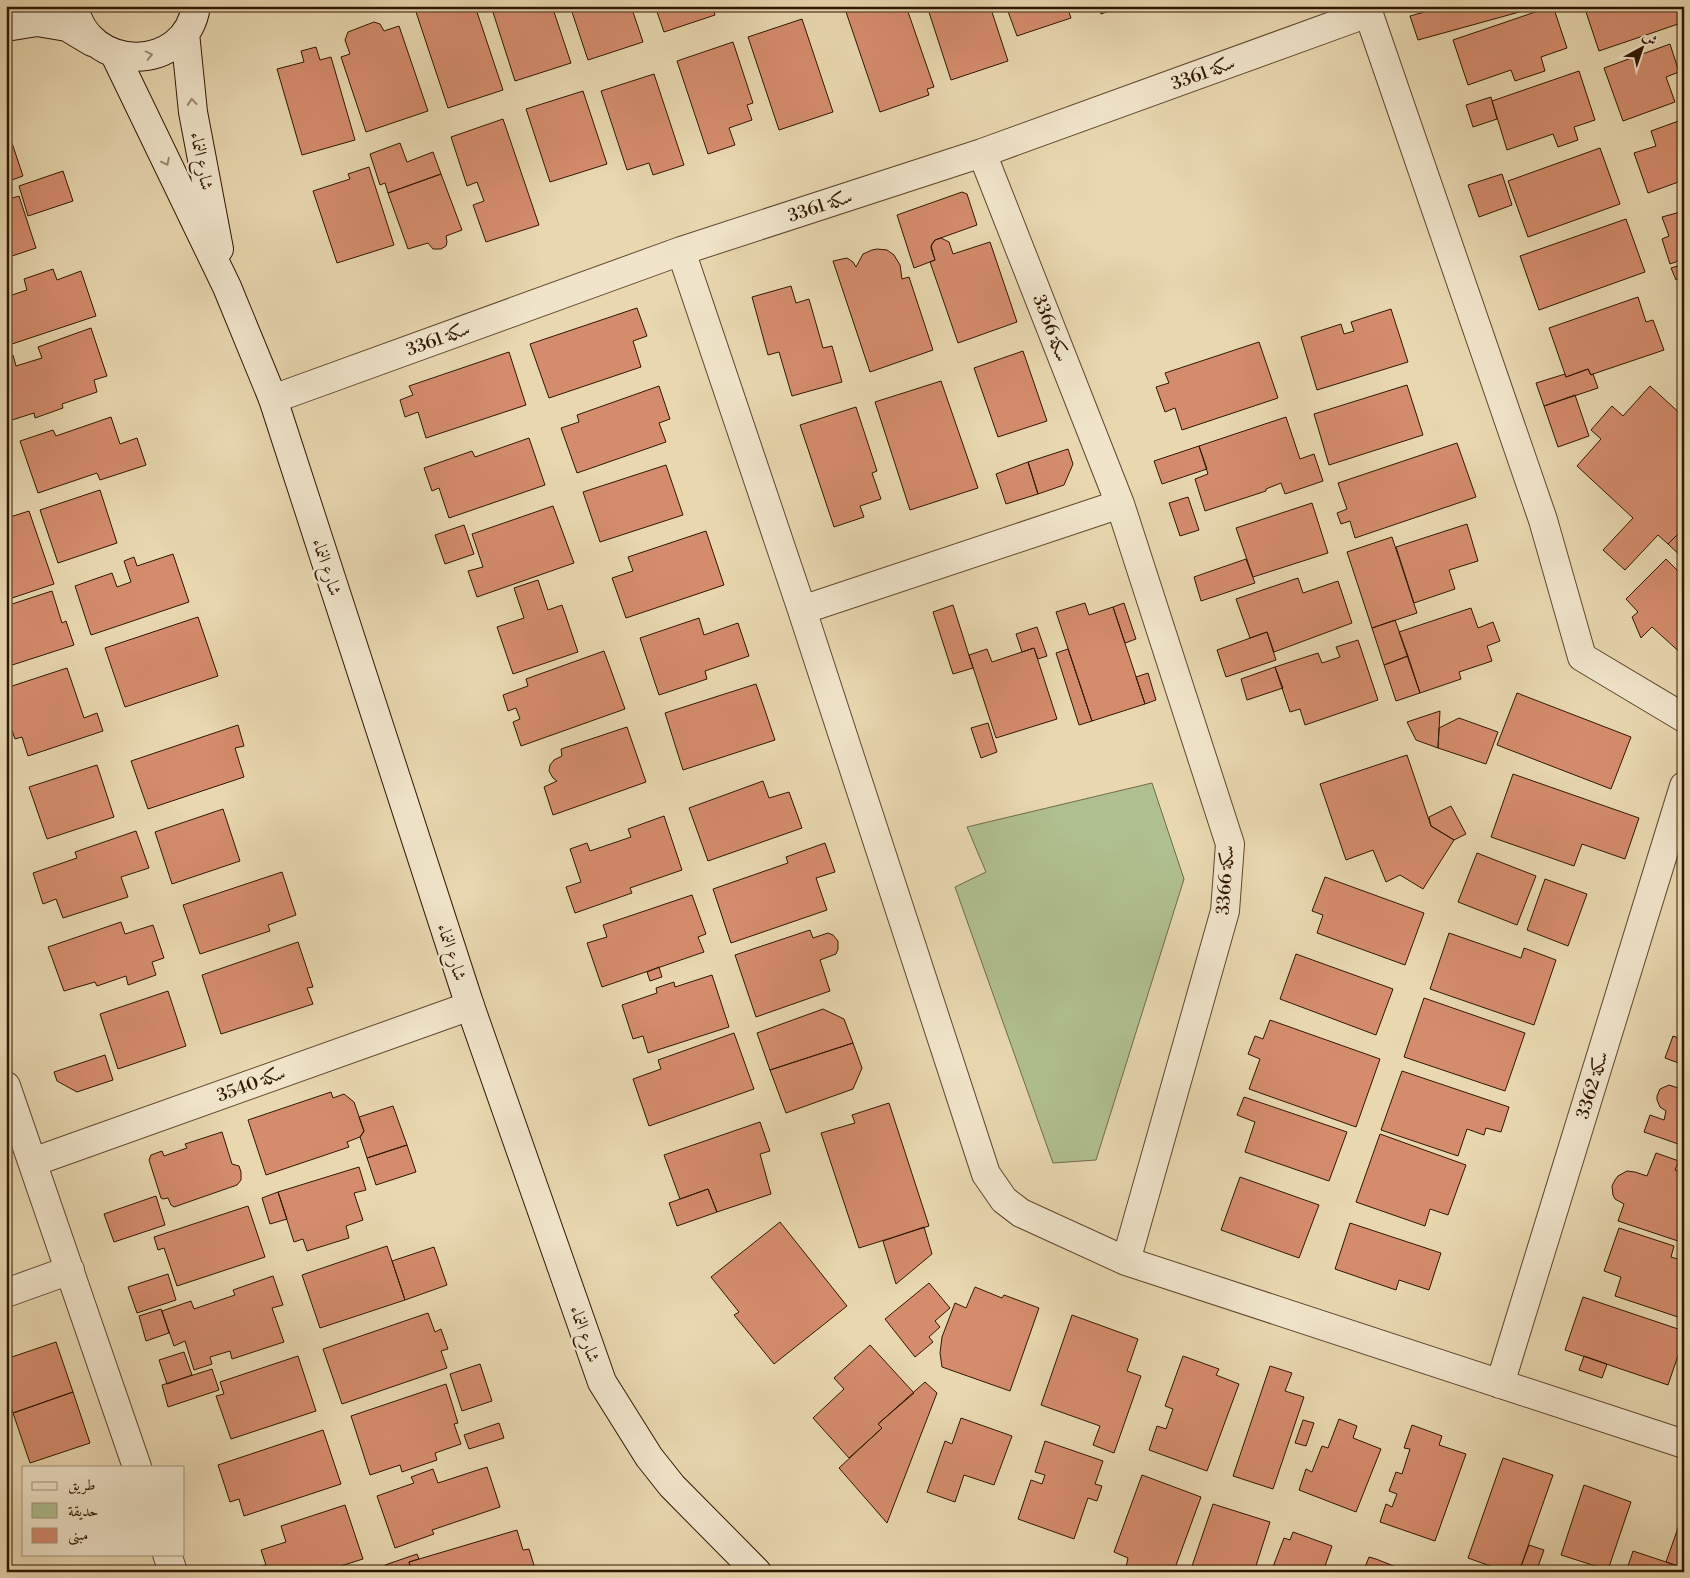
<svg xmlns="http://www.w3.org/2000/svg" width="1690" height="1578" viewBox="0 0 1690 1578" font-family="'Libre Bodoni',Amiri,serif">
	<rect width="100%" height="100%" fill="#e8d7af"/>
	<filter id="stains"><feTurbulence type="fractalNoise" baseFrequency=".004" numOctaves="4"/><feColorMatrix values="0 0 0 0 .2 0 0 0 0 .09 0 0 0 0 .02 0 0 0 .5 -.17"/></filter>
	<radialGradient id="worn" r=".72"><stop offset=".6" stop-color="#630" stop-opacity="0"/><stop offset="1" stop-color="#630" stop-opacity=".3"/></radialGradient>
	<!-- green -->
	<path fill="#b0bf8f" stroke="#706b48" d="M1152 783 1184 879 1096 1160 1053 1163 955 887 986 872 967 827Z"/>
	<!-- building -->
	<path fill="#d48c6d" stroke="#301700" d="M414 6H475L503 90 448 108Z
		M491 6H552L571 63 515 81Z
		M570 6H631L643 42 588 60Z
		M655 6H712L715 15 664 32Z
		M844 6H906L934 87 927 89 929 95 880 112Z
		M927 6H990L1008 61 951 80Z
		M1006 6H1067L1071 18 1017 36Z
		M1098 6H1122L1101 14Z
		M1446 6H1521L1523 11 1418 40 1410 16Z
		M1553 6 1567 48 1541 57 1545 71 1515 81 1511 70 1468 85 1453 40Z
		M1584 6H1684V22L1599 51Z
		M802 19 833 112 779 130 748 37Z
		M374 22 380 24 384 31 399 26 428 111 366 132 341 57 350 54 345 40 348 32Z
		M733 42 753 103 747 105 752 120 729 128 735 145 708 154 677 61Z
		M1670 44 1679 72 1666 77 1675 102 1623 121 1604 68Z
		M316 47 320 60 331 57 355 140 302 155 277 69 304 62 301 51Z
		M1579 71 1595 120 1574 127 1578 140 1558 147 1553 134 1507 150 1492 101Z
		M654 74 684 165 653 175 649 163 627 170 601 91Z
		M583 91 607 164 550 182 526 109Z
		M1491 97 1497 119 1473 127 1466 105Z
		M503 119 539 225 486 242 473 205 484 201 477 182 467 186 451 137Z
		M1684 119V180L1648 193 1634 153 1656 146 1651 131Z
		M12 143 23 176 6 182V145Z
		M400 143 407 162 433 152 441 174 388 193 385 183 380 185 370 154Z
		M1600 148 1620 204 1528 237 1508 181Z
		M369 167 394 245 337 263 313 191 350 179 348 174Z
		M63 171 73 201 28 216 19 186Z
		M441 174 462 230 446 236 447 242 446 246 441 249H433L428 243 408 249 388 193Z
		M1502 174 1512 205 1479 217 1468 185Z
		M1684 180V194L1679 181Z
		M962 192 967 194 977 225 935 240 931 246 935 260 914 268 897 215Z
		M19 196 36 248 6 258V200Z
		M1684 211V259L1670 264 1662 239 1669 236 1662 217Z
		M1626 219 1645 272 1539 310 1520 256Z
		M941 238 949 242 953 254 990 242 1017 322 958 343 930 262 935 260 931 248 932 244 935 240Z
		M877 249 887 250 894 255 900 265 902 279 909 277 933 350 870 372 833 261 847 258 853 262 856 267 863 254 872 250Z
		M1684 264V277L1676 280 1671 268Z
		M53 269 57 280 81 271 96 316 6 346V297L27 290 24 279Z
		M791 286 796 303 809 299 823 348 832 346 842 382 792 396 779 352 768 355 752 297Z
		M1638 297 1646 322 1653 320 1664 350 1593 374 1591 375 1588 369 1566 377 1549 328Z
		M637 308 647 336 633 341 641 367 549 398 530 344Z
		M1391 309 1408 362 1317 390 1301 337 1341 324 1344 334 1354 331 1351 322Z
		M91 328 107 376 94 380 97 392 62 404 63 408 35 418 34 413 12 420 6 402V357L13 355 16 366 42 358 38 347Z
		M1259 342 1278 398 1182 430 1175 408 1165 412 1156 387 1169 383 1165 373Z
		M1023 351 1047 421 998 437 974 368Z
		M509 352 526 405 426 438 418 412 405 417 400 400 413 395 409 386Z
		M1588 369 1591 375 1593 374 1598 388 1544 406 1536 383 1565 374 1566 377Z
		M941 381 978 488 910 510 875 402Z
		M1407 385 1423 435 1329 465 1314 414Z
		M659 386 670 419 659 423 666 442 577 473 561 428 579 422 577 415Z
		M1650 386 1684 417V528L1668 544 1658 535 1625 570 1603 550 1633 518 1577 466 1601 439 1591 430 1612 406 1623 416Z
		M1575 395 1589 436 1558 447 1544 406Z
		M856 407 877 471 872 473 881 499 860 506 864 517 834 527 800 425Z
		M111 417 120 444 137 438 146 465 100 480 97 473 38 493 20 441 53 430 56 436Z
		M1286 417 1300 459 1314 454 1323 481 1285 494 1281 483 1266 489V491L1205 511 1195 479 1208 474 1199 446Z
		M529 438 545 485 449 518 439 488 432 491 424 468 472 451 475 457Z
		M1457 443 1476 497 1355 538 1350 521 1341 524 1337 513 1347 509 1338 483Z
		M1199 446 1207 469 1162 484 1154 461Z
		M1068 449 1073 464 1064 485 1038 494 1028 462Z
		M1028 462 1038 494 1006 504 996 474Z
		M666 465 683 515 600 542 583 492Z
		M100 490 117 543 58 563 40 510Z
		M1188 497 1199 530 1180 536 1169 503Z
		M1312 503 1328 553 1253 577 1236 528Z
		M553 506 574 563 477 597 468 571 483 567 472 534Z
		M29 511 54 584 6 600V526L10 525 7 518Z
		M1467 524 1478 561 1449 570 1455 589 1414 603 1396 547Z
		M464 525 474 554 445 564 435 535Z
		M1684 528V559L1668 544Z
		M706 531 724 585 626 618 612 578 633 571 628 557Z
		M1392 537 1417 613 1372 628 1347 552Z
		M173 554 189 602 91 635 75 586 112 573 117 587 131 582 124 561 134 557 137 566Z
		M1246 559 1255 583 1201 601 1194 577Z
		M1666 559 1684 577V656L1652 627 1641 638 1632 617 1638 612 1626 599Z
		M1298 578 1303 593 1338 581 1352 623 1274 652 1267 632 1250 638 1236 599Z
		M538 580 548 610 562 605 578 652 513 674 497 627 524 618 514 588Z
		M52 591 62 623 66 621 74 645 6 667V606Z
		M1085 603 1089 615 1113 607 1145 704 1092 721 1056 612Z
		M1124 603 1136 639 1125 643 1113 607Z
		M953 605 973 668 953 674 933 612Z
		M1471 608 1478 628 1493 622 1500 641 1487 646 1492 661 1459 672 1461 679 1420 693 1399 632Z
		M198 617 218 676 125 707 105 648Z
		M699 618 704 635 738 623 749 656 705 671 707 679 659 695 640 638Z
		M1395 620 1408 656 1384 665 1372 628Z
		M1037 627 1047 656 1038 659 1034 648 1022 652 1016 634Z
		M1267 632 1276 660 1226 677 1217 650Z
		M1358 640 1378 700 1305 725 1300 709 1290 712 1275 667 1318 653 1322 663 1340 657 1336 647Z
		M1034 648 1057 719 996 738 969 655 987 649 992 662Z
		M1068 649 1092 721 1079 725 1056 653Z
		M604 651 625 709 521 746 513 722 520 719 516 708 508 711 503 695 528 686 526 679Z
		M1408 656 1420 693 1396 701 1384 665Z
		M1275 667 1283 688 1247 700 1241 679Z
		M67 668 84 718 97 713 103 731 28 756 22 737 15 739 6 713V688Z
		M1148 673 1156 700 1145 704 1136 677Z
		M756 684 775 740 683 770 665 713Z
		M1517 693 1631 737 1611 789 1497 745Z
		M1440 711 1438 748 1416 740 1407 722Z
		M1459 718 1498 732 1486 764 1438 748 1439 728Z
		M988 723 997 752 981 758 971 728Z
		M238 725 244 746 235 748 244 777 148 809 131 761Z
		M627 727 646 782 553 815 544 787 557 781 553 778 549 771 550 765 554 760 562 756 561 749Z
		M1407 755 1431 826 1454 840 1423 889 1400 875 1386 882 1373 850 1346 860 1320 784Z
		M97 765 114 817 47 839 29 787Z
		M1513 774 1639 818 1625 859 1582 844 1574 866 1491 837Z
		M763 781 769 798 789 792 802 828 708 861 689 808Z
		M1451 806 1466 834 1454 840 1431 826 1429 817Z
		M223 809 240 861 172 884 155 832Z
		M664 816 682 870 630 888 632 893 575 913 566 887 581 882 570 849 587 843 590 851 631 837 628 829Z
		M136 831 149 868 121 877 128 897 63 918 56 899 43 904 33 873 77 858 75 852Z
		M825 843 835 872 816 878 827 910 731 943 713 889 788 863 786 857Z
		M1477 853 1536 876 1517 925 1458 902Z
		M282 872 296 915 268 925 270 931 200 954 183 905Z
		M1325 877 1424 913 1405 965 1317 933 1323 915 1312 911Z
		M1545 879 1587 894 1568 946 1527 930Z
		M692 895 706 934 698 937 704 952 602 987 587 943 607 937 603 925Z
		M121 922 125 934 153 925 164 958 152 962 156 975 128 985 126 976 97 986 95 982 64 991 48 947Z
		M810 930 813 938 828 933 833 935 838 941V949L836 954 820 960 830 991 756 1017 735 955Z
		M1449 933 1521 958 1524 948 1556 960 1534 1025 1430 989Z
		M298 942 313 987 307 988 313 1004 221 1034 202 975Z
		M1296 954 1393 989 1376 1035 1280 999Z
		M659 967 662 977 650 981 647 972Z
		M712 975 729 1027 648 1053 643 1036 633 1039 622 1005 657 993 656 988 674 982 675 987Z
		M168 991 186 1046 118 1069 100 1014Z
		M1424 998 1525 1033 1505 1091 1404 1057Z
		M823 1009 844 1019 853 1043 770 1070 757 1033Z
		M1270 1020 1380 1059 1356 1127 1249 1089 1260 1059 1248 1054 1255 1036 1263 1039Z
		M734 1033 754 1089 649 1126 633 1079 661 1069 658 1060Z
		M1673 1036 1684 1040V1065L1665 1058Z
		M853 1043 862 1068 853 1089 786 1113 770 1070Z
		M105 1055 113 1080 77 1092 57 1081 54 1072Z
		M1402 1071 1509 1107 1501 1132 1486 1128 1484 1135 1467 1129 1458 1156 1381 1130Z
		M1669 1085 1684 1090V1146L1644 1132 1650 1115 1664 1120 1666 1111 1660 1107 1657 1100V1096L1660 1089Z
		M331 1092 333 1098 344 1094 354 1102 364 1131 360 1137 347 1142 349 1147 266 1175 248 1120Z
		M1244 1097 1347 1132 1329 1181 1245 1152 1255 1122 1237 1115Z
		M889 1103 929 1226 859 1248 821 1133 855 1123 852 1115Z
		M393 1106 407 1145 367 1158 360 1137 364 1131 359 1117Z
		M760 1122 770 1151 760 1154 771 1194 717 1212 708 1189 680 1199 664 1155Z
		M222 1132 232 1164 239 1166 241 1172V1180L237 1185 174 1207 171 1205 168 1198 163 1199 161 1198 149 1160 151 1155 162 1151 164 1156 187 1148 185 1144Z
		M1380 1134 1466 1165 1448 1215 1430 1209 1425 1226 1356 1202Z
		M407 1145 416 1172 376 1185 367 1158Z
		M1656 1153 1679 1161 1675 1170 1684 1173V1243L1618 1221 1624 1204 1615 1199 1613 1195 1612 1186 1615 1180 1618 1176 1627 1171 1635 1172 1647 1176Z
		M359 1167 366 1190 354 1193 363 1220 346 1226 349 1238 307 1251 303 1239 294 1242 278 1192Z
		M1240 1177 1319 1205 1299 1258 1221 1230Z
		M708 1189 717 1212 677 1226 669 1203Z
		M278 1192 287 1219 270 1224 262 1198Z
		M156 1196 165 1225 114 1242 104 1214Z
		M248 1206 265 1257 177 1286 164 1248 158 1250 154 1237Z
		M780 1222 847 1306 774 1364 734 1315 739 1312 711 1277Z
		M1350 1223 1441 1253 1429 1290 1399 1280 1396 1290 1335 1269Z
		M924 1227 932 1254 896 1284 883 1241Z
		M1619 1228 1674 1246 1671 1257 1684 1261V1319L1615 1296 1621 1277 1604 1271Z
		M387 1246 405 1300 320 1328 302 1275Z
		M434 1247 447 1285 405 1300 392 1261Z
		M168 1274 176 1300 137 1313 128 1287Z
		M273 1276 283 1305 272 1308 284 1342 232 1359 230 1351 210 1357 212 1364 194 1370 185 1341 174 1346 162 1311 191 1301 194 1309 235 1295 233 1290Z
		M929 1283 950 1308 935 1321 940 1327 929 1337 933 1342 915 1357 885 1319Z
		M975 1287 1002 1298 1004 1295 1039 1308 1010 1391 942 1367 940 1353 942 1337 955 1303 966 1308Z
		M1583 1297 1684 1331V1338L1668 1385 1565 1350Z
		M161 1309 169 1333 146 1341 139 1316Z
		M428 1313 435 1332 441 1329 448 1349 441 1351 447 1368 342 1404 323 1349Z
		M1072 1315 1138 1339 1127 1371 1141 1376 1114 1453 1093 1445 1100 1426 1041 1405Z
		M56 1342 73 1392 13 1413 6 1391V1359Z
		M870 1345 914 1393 878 1424 882 1428 849 1458 813 1418 844 1389 834 1378Z
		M184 1352 192 1375 167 1384 159 1360Z
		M298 1356 316 1411 231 1439 216 1396 224 1394 220 1382Z
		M1183 1356 1219 1369 1216 1375 1239 1384 1207 1471 1149 1450 1157 1426 1166 1429 1173 1409 1165 1406Z
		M1584 1356 1607 1364 1602 1378 1579 1370Z
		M480 1364 492 1401 462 1411 450 1374Z
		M1270 1366 1292 1373 1285 1391 1304 1397 1273 1489 1233 1476Z
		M212 1369 219 1390 168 1407 162 1385Z
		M925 1382 937 1393 887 1523 839 1468 882 1428 878 1424Z
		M446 1384 458 1423 454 1424 461 1444 435 1453 437 1460 402 1472 400 1465 370 1475 351 1416Z
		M73 1392 90 1443 30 1463 13 1413Z
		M961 1418 1012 1436 994 1485 964 1475 955 1502 927 1492 945 1441 952 1444Z
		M1339 1419 1357 1426 1353 1438 1381 1449 1356 1512 1299 1490 1306 1469 1312 1472 1322 1446 1328 1448Z
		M1303 1420 1314 1423 1306 1446 1295 1443Z
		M499 1423 504 1438 469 1449 464 1435Z
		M1412 1425 1442 1436 1439 1445 1466 1454 1435 1541 1380 1522 1386 1504 1392 1507 1397 1494 1389 1491 1396 1472 1402 1474 1410 1449 1404 1448Z
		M323 1430 341 1484 244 1516 239 1499 230 1502 218 1465Z
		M1045 1441 1103 1461 1095 1484 1102 1486 1097 1501 1088 1498 1074 1539 1018 1519 1031 1480 1042 1484 1045 1475 1035 1472Z
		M1503 1458 1553 1475 1519 1572H1507L1468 1558Z
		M6 1461 12 1477 6 1478Z
		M487 1467 500 1507 432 1530 434 1534 395 1548 377 1496 414 1483 411 1477 433 1469 438 1483Z
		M1142 1475 1201 1497 1175 1568 1168 1566 1166 1572H1128L1126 1567 1128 1558 1114 1552Z
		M1584 1485 1631 1502 1608 1570 1561 1555Z
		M1213 1504 1270 1522 1254 1572H1190Z
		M345 1505 363 1559 341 1566 343 1572H254L253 1569 266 1565 261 1550 286 1542 281 1526Z
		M1684 1511V1568L1666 1562Z
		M517 1530 523 1550 529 1549 536 1572H412L409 1562Z
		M1293 1532 1332 1546 1323 1572H1271L1284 1538 1290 1540Z
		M1529 1545 1544 1550 1536 1572H1519Z
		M1633 1551 1684 1568V1572H1626Z
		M417 1554 419 1559 409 1562 412 1572H387L385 1565Z
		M1369 1557 1376 1559 1409 1572H1363Z
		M1593 1566 1608 1570 1613 1572H1591Z"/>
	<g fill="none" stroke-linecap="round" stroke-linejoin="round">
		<defs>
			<path id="street" d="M1366 6 1543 520 1582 657 1684 718
				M982 153 1120 504 1230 844 1225 911 1126 1261
				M681 251 802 610 986 1174 1004 1200 1021 1213 1126 1261 1684 1444
				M273 399 681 251 982 153 1368 13
				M802 610 1120 504
				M6 1086 137 1467
				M33 1162 470 1006
				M6 1293 70 1270
				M1500 1384 1684 786
				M167 1554 173 1572"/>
			<path id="secondary" d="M74 6C87 73 186 74 196 6
				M6 27 37 22 67 27 92 42
				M185 33 193 112 219 249
				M115 55 227 287 273 399 470 1006 602 1382 649 1457 672 1486 757 1572"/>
		</defs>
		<!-- street casing -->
		<use href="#street" stroke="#5e472c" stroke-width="30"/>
		<!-- secondary casing -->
		<use href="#secondary" stroke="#301700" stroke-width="30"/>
		<!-- street -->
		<use href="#street" stroke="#f0e5cb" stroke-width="28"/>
		<!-- secondary -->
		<use href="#secondary" stroke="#f0e5cb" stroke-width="28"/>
	</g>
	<!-- one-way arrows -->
	<defs><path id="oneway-chevron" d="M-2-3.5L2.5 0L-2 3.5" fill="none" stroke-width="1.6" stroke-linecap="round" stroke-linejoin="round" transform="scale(1.25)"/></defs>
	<g stroke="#9a8870">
		<use href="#oneway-chevron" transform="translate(149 55) rotate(-13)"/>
		<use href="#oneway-chevron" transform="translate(192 102) rotate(-95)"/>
		<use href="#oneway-chevron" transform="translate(166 162) rotate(64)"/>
	</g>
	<g text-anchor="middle" stroke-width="4.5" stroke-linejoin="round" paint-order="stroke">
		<!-- street labels -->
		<g font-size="18" fill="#301700" stroke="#f0e5cb">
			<text transform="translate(1203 73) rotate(-20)" y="6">سكة 3361</text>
			<text transform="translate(202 161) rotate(79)" y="6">شارع النماء</text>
			<text transform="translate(820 206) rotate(-18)" y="6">سكة 3361</text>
			<text transform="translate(1051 328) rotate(69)" y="6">سكة 3366</text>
			<text transform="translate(438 339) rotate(-20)" y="6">سكة 3361</text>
			<text transform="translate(327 567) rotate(72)" y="6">شارع النماء</text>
			<text transform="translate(1225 880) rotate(-86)" y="6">سكة 3366</text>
			<text transform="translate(452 952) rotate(72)" y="6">شارع النماء</text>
			<text transform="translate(251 1084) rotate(-20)" y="6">سكة 3540</text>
			<text transform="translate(1592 1085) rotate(-73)" y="6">سكة 3362</text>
			<text transform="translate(585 1334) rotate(71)" y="6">شارع النماء</text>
		</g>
	</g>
	<!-- margin -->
	<rect width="1690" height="1578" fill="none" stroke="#e8d7af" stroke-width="25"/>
	<rect x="8" y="8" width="1675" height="1563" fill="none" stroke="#301700" stroke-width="2.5"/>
	<rect x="12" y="12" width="1665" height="1553" fill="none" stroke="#301700"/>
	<!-- legend -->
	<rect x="22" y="1466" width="162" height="90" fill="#f0e5cb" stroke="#a3937a"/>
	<rect x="32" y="1482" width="25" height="8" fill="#f0e5cb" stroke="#a3937a"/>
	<text x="68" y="1490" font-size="15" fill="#301700">طريق</text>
	<rect x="32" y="1503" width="25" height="15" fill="#b0bf8f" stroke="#a3937a"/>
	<text x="68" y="1516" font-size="15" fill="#301700">حديقة</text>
	<rect x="32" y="1528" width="25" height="15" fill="#d48c6d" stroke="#a3937a"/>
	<text x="68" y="1540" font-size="15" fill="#301700">مبنى</text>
	<!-- north arrow -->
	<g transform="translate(1642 48) rotate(40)" stroke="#f0e5cb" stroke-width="4" paint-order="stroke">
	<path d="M0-4L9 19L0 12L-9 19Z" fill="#301700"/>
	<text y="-8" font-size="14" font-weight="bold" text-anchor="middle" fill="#301700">ش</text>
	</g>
	<rect width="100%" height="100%" filter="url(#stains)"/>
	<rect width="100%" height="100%" fill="url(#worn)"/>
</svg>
